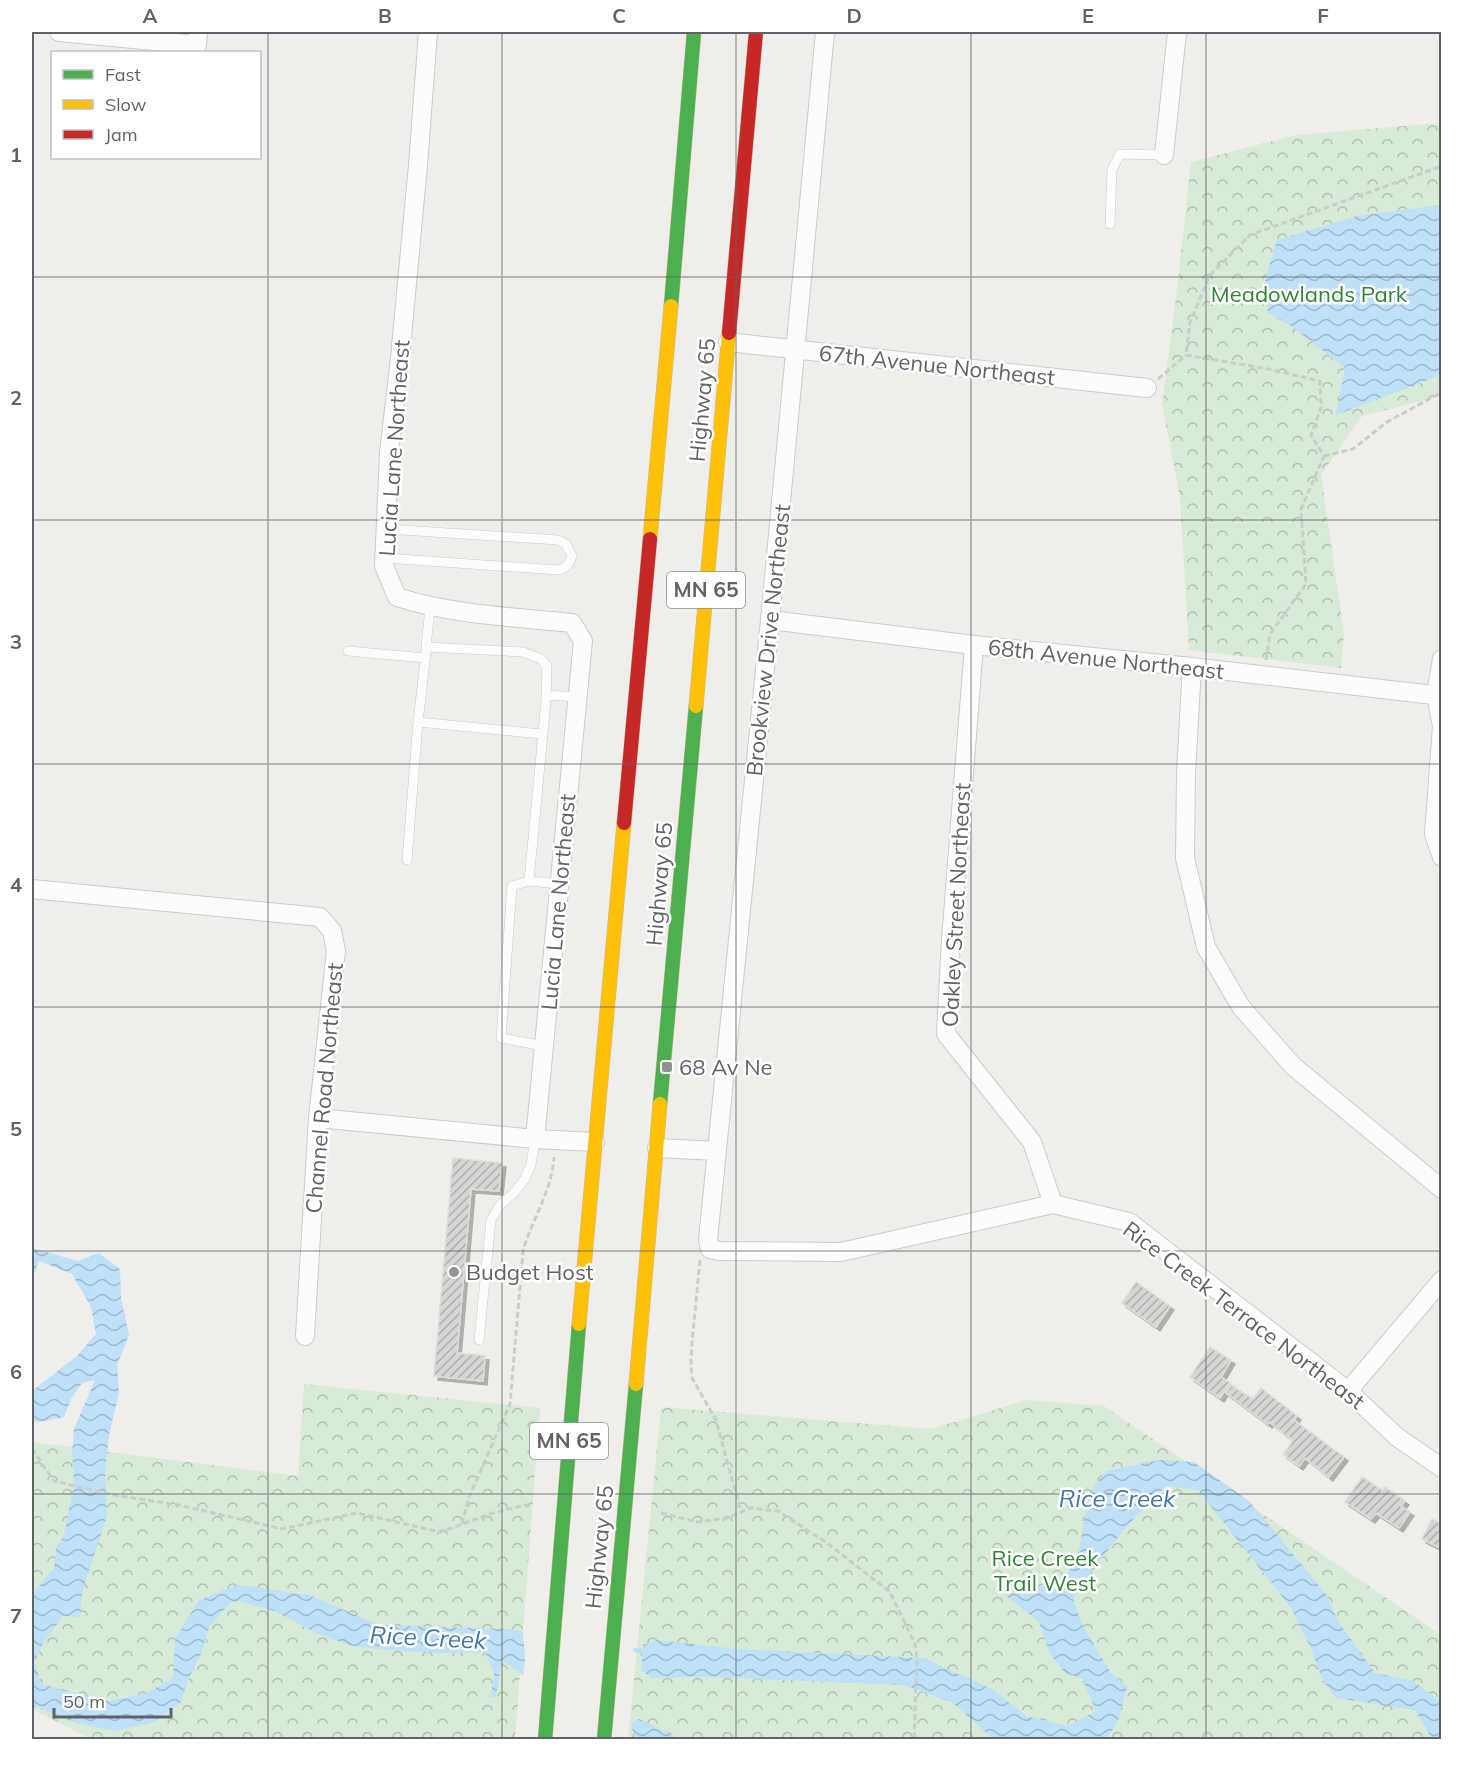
<svg xmlns="http://www.w3.org/2000/svg" width="1473" height="1771" viewBox="0 0 1473 1771" font-family="Mulish,sans-serif">
	<defs>
		<pattern id="park-crowns" width="20" height="18" patternUnits="userSpaceOnUse" patternTransform="scale(1.5)"><rect width="20" height="18" fill="#d8ebd6"/><path d="M2 6a3 3 0 1 1 6 0M12 15a3 3 0 1 1 6 0" fill="none" stroke="#b2c2b1"/></pattern>
		<pattern id="water-waves" width="16" height="10" patternUnits="userSpaceOnUse" patternTransform="scale(1.5)"><rect width="16" height="10" fill="#bfe0f9"/><path d="M0 5q4-4 8 0t8 0" fill="none" stroke="#9eb9cd"/></pattern>
		<pattern id="building-hatch" width="6" height="6" patternUnits="userSpaceOnUse" patternTransform="scale(1.5)"><rect width="6" height="6" fill="#d6d5d3"/><path d="M-1 1l2-2M0 6l6-6M5 7l2-2" fill="none" stroke="#b1b0af"/></pattern>
		<filter id="shadow"><feDropShadow dx="4" dy="4" stdDeviation="0" flood-color="#0004"/></filter>
	</defs>
	<rect width="100%" height="100%" fill="#efeeea"/>
	<!-- park -->
	<path fill="url(#park-crowns)" d="M1441 123V396L1362 416 1321 475 1344 633 1341 668 1189 650 1180 498 1162 404 1178 281 1191 162 1296 135Z
		M304 1384 540 1408 515 1739H91L32 1709V1442L298 1476Z
		M1027 1400 1104 1406 1441 1635V1739L628 1740 661 1407 931 1429Z"/>
	<!-- water -->
	<path fill="url(#water-waves)" d="M1441 205V375L1336 415 1345 368 1290 325 1268 313 1265 280 1277 240 1357 216Z
		M32 1248 78 1261 99 1253 120 1269 121 1298 129 1335 117 1365 119 1393 109 1435 105 1471 107 1516 82 1592 80 1617 63 1616 42 1645 35 1662 41 1684 109 1701 147 1693 173 1678 175 1639 199 1600 237 1585 309 1595 379 1625 511 1629 523 1632 525 1658 523 1675 502 1660 496 1697H491L494 1673 485 1652 445 1653 387 1650 352 1646 314 1632 275 1611 239 1601 230 1603 209 1627 201 1654 189 1678 181 1702 154 1722 115 1731 73 1722 32 1705V1602L34 1592 54 1568 56 1548 64 1536 74 1483 72 1453 74 1429 95 1380 82 1383 71 1399 64 1417 39 1422 32 1421V1391L77 1356 96 1334 91 1307 72 1274 39 1261 33 1277 32 1278Z
		M1159 1460 1194 1462 1249 1501 1326 1594 1338 1621 1375 1673 1413 1681 1441 1702V1739H1432L1415 1710 1336 1698 1322 1679 1310 1646 1291 1608 1198 1490 1167 1486C1129 1519 1101 1558 1073 1599L1082 1624 1111 1673 1127 1686 1118 1722 1106 1739H993L953 1703 904 1685 705 1677 652 1678 641 1670 643 1645 657 1640 737 1649 923 1658 994 1690 1026 1716 1068 1726 1096 1711 1082 1678 1065 1673 1050 1654 1039 1622 1005 1595 1028 1588 1063 1583 1079 1549 1090 1492 1106 1471Z
		M639 1719 681 1739H638L631 1728 634 1721Z"/>
	<g fill="none" stroke-linecap="round" stroke-linejoin="round">
		<!-- stream -->
		<path stroke="#bfe0f9" stroke-width="4.5" d="M635 1650 648 1651"/>
	</g>
	<!-- building -->
	<path fill="url(#building-hatch)" stroke="#deddd9" stroke-width="1.5" filter="url(#shadow)" d="M453 1158 502 1163 499 1191 471 1189 457 1353 485 1356 483 1381 434 1376Z
		M1136 1282 1170 1306 1156 1327 1122 1303Z
		M1210 1347 1231 1360 1221 1377 1230 1383 1220 1398 1190 1377Z
		M1231 1385 1253 1399 1261 1388 1297 1416 1294 1420 1344 1457 1329 1477 1305 1458 1299 1466 1283 1454 1293 1441 1270 1422 1268 1424 1226 1393Z
		M1362 1477 1382 1490 1385 1487 1405 1501 1401 1506 1410 1512 1399 1528 1376 1513 1371 1519 1345 1502Z
		M1432 1519 1442 1524V1549L1422 1539Z"/>
	<g fill="none" stroke-linecap="round" stroke-linejoin="round">
		<defs>
			<path id="lane" d="M1110 224 1112 170 1120 154 1164 155
				M385 558 558 570C567 568 569 564 572 556L566 544 558 540 386 529
				M430 607 426 647 523 652 541 659 547 666 546 701 529 881
				M348 651 425 658
				M546 695 577 697
				M418 722 426 652
				M407 860 418 722 542 734
				M544 1046 501 1038 512 886 529 881 559 884
				M479 1340 491 1220 500 1205 514 1193 524 1180 531 1165 535 1139"/>
			<path id="street" d="M59 32 197 45 198 32
				M428 32 418 165 400 358 389 453 384 566 397 597C453 615 513 617 572 623L583 641 535 1139
				M825 32 770 620 708 1240 710 1249 719 1251 841 1252 1053 1204 1129 1222 1348 1391 1397 1437 1442 1468
				M1164 155 1177 32
				M728 342 1147 388
				M770 620 974 645 1192 667 1442 696
				M974 645 951 940 946 1034 1032 1142 1053 1204
				M1442 659 1436 695 1442 726
				M1192 667 1186 772 1185 858 1206 947 1241 1007 1293 1066 1442 1189
				M1442 727 1434 834 1442 857
				M32 889 320 917 332 931 336 951 318 1118 305 1336
				M318 1118 535 1139 595 1142
				M657 1148 717 1151
				M1348 1391 1442 1280"/>
			<path id="fast" d="M671 306 694 32
				M660 1104 696 706
				M545 1740 579 1324
				M604 1740 636 1384"/>
			<path id="slow" d="M650 539 671 306
				M696 706 729 333
				M579 1324 624 823
				M636 1384 660 1104"/>
			<path id="jam" d="M729 333 756 32
				M624 823 650 539"/>
		</defs>
		<!-- lane casing -->
		<use href="#lane" stroke="#cbcccc" stroke-width="10"/>
		<!-- street casing -->
		<use href="#street" stroke="#cbcccc" stroke-width="20"/>
		<!-- fast casing -->
		<use href="#fast" stroke="#c8b996" stroke-width="15"/>
		<!-- slow casing -->
		<use href="#slow" stroke="#c8b996" stroke-width="15"/>
		<!-- jam casing -->
		<use href="#jam" stroke="#c8b996" stroke-width="15"/>
		<!-- path -->
		<path stroke="#cacfcc" stroke-width="3" stroke-dasharray="6 3" stroke-linecap="butt" d="M1158 379 1186 355
			M1324 456 1353 449 1387 422 1442 392
			M1266 660 1270 634 1306 584 1301 509 1324 456 1311 435 1321 408 1320 381 1268 369 1186 355 1190 322 1210 275 1250 235 1442 166
			M700 1260 692 1342 691 1364 692 1378 716 1420 741 1512
			M32 1449 54 1481 114 1495 179 1505 282 1529 357 1513 440 1532 496 1512 531 1504
			M661 1513 698 1522 727 1518 750 1508 778 1511 827 1543 890 1592 915 1644 917 1658 914 1740
			M462 1524 469 1497 510 1404 523 1251C532 1219 552 1191 554 1157"/>
		<!-- lane -->
		<use href="#lane" stroke="#fdfcfc" stroke-width="9"/>
		<!-- street -->
		<use href="#street" stroke="#fdfcfc" stroke-width="18"/>
		<!-- fast -->
		<use href="#fast" stroke="#4caf50" stroke-width="14"/>
		<!-- slow -->
		<use href="#slow" stroke="#ffc107" stroke-width="14"/>
		<!-- jam -->
		<use href="#jam" stroke="#c62828" stroke-width="14"/>
	</g>
	<!-- grid -->
	<path fill="none" stroke="#5f6368" stroke-width="1.5" stroke-opacity="0.55" d="M268 32V1740M502 32V1740M736 32V1740M971 32V1740M1206 32V1740M32 277H1442M32 520H1442M32 764H1442M32 1007H1442M32 1251H1442M32 1494H1442"/>
	<!-- markers -->
	<g fill="#919496" stroke="#fff" stroke-width="2">
		<rect x="661" y="1061" width="12" height="12" rx="3"/>
		<circle cx="454" cy="1272" r="6"/>
	</g>
	<g text-anchor="middle" stroke-width="5" stroke-linejoin="round" paint-order="stroke">
		<!-- shield labels -->
		<g fill="#fff" stroke="#8f9295" stroke-width="1.5">
			<rect x="667" y="572" width="78" height="36" rx="4.5"/>
			<rect x="530" y="1423" width="78" height="36" rx="4.5"/>
		</g>
		<g font-size="21" font-weight="bold" fill="#5f6368">
			<text x="706" y="597">MN 65</text>
			<text x="569" y="1448">MN 65</text>
		</g>
		<!-- park labels -->
		<g font-size="22" fill="#348238" stroke="#fff">
			<text x="1309" y="302">Meadowlands Park</text>
			<text x="1045" y="1566">Rice Creek<tspan x="1045" dy="25">Trail West</tspan></text>
		</g>
		<!-- street labels -->
		<g font-size="22" fill="#5f6368" stroke="#fff">
			<text transform="translate(937 365) rotate(6)" y="8">67th Avenue Northeast</text>
			<text transform="translate(702 400) rotate(-85)" y="8">Highway 65</text>
			<text transform="translate(394 448) rotate(-86)" y="8">Lucia Lane Northeast</text>
			<text transform="translate(768 640) rotate(-84)" y="8">Brookview Drive Northeast</text>
			<text transform="translate(1106 659) rotate(6)" y="8">68th Avenue Northeast</text>
			<text transform="translate(659 884) rotate(-85)" y="8">Highway 65</text>
			<text transform="translate(558 902) rotate(-85)" y="8">Lucia Lane Northeast</text>
			<text transform="translate(956 905) rotate(-87)" y="8">Oakley Street Northeast</text>
			<text transform="translate(324 1088) rotate(-85)" y="8">Channel Road Northeast</text>
			<text transform="translate(1244 1315) rotate(37)" y="8">Rice Creek Terrace Northeast</text>
			<text transform="translate(599 1547) rotate(-84)" y="8">Highway 65</text>
		</g>
		<!-- poi labels -->
		<g font-size="22" fill="#5f6368" stroke="#fff" text-anchor="start">
			<text x="679" y="1075">68 Av Ne</text>
			<text x="466" y="1280">Budget Host</text>
		</g>
		<!-- water labels -->
		<g font-size="24" font-style="italic" fill="#4174aa" stroke="#fff">
			<text x="1117" y="1507">Rice Creek</text>
			<text transform="translate(428 1638) rotate(3)" y="8">Rice Creek</text>
		</g>
	</g>
	<!-- border -->
	<rect width="1473" height="1771" fill="none" stroke="#ffffff" stroke-width="66"/>
	<!-- legend -->
	<rect x="51" y="51" width="210" height="108" fill="#ffffff" stroke="#bfc1c3" stroke-width="1.5"/>
	<rect x="63" y="70" width="30" height="9" fill="#4caf50" stroke="#bfc1c3" stroke-width="1.5"/>
	<text x="105" y="81" font-size="18" fill="#5f6368">Fast</text>
	<rect x="63" y="100" width="30" height="9" fill="#ffc107" stroke="#bfc1c3" stroke-width="1.5"/>
	<text x="105" y="111" font-size="18" fill="#5f6368">Slow</text>
	<rect x="63" y="130" width="30" height="9" fill="#c62828" stroke="#bfc1c3" stroke-width="1.5"/>
	<text x="105" y="141" font-size="18" fill="#5f6368">Jam</text>
	<!-- scale -->
	<path d="M54 1708v9h117v-9" fill="none" stroke="#5f6368" stroke-width="3"/>
	<text x="63" y="1708" font-size="18" fill="#5f6368" stroke="#ffffff" stroke-width="4.5" paint-order="stroke">50 m</text>
	<rect x="33" y="33" width="1407" height="1705" fill="none" stroke="#5f6368" stroke-width="2"/>
	<g font-size="20" text-anchor="middle" font-weight="bold" fill="#5f6368">
		<text x="150" y="23">A</text>
		<text x="385" y="23">B</text>
		<text x="619" y="23">C</text>
		<text x="854" y="23">D</text>
		<text x="1088" y="23">E</text>
		<text x="1323" y="23">F</text>
		<text x="16" y="162">1</text>
		<text x="16" y="405">2</text>
		<text x="16" y="649">3</text>
		<text x="16" y="892">4</text>
		<text x="16" y="1136">5</text>
		<text x="16" y="1379">6</text>
		<text x="16" y="1623">7</text>
	</g>
</svg>
